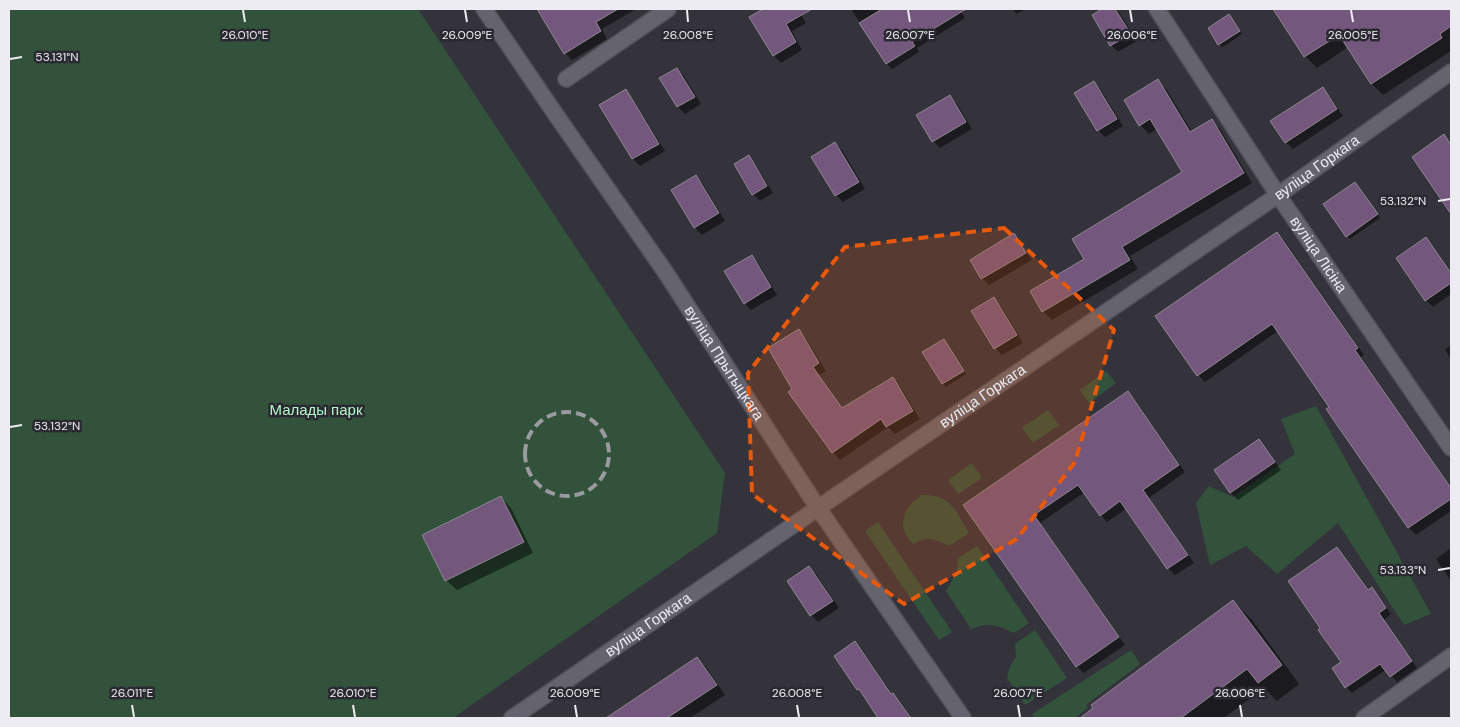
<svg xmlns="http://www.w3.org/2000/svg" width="1460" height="727" viewBox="0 0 1460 727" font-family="'DM Sans',sans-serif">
	<rect width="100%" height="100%" fill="#34333b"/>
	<!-- green -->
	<path fill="#32523c" d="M9 9H418L725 473 717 533 453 718H9Z
		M1106 371 1116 383 1089 403 1080 390Z
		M1316 406 1431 614 1404 625 1338 523 1277 574 1246 546 1210 565 1196 503 1209 486 1233 497 1295 454 1281 419Z
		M1048 410 1059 425 1033 443 1022 428Z
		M972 463 982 478 958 494 948 480Z
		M922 495C952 494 955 511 969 533L949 546C936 540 927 535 914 544 895 529 903 506 922 495Z
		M878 522 952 632 939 640 865 531Z
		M977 546 1029 623 1014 633C996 625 990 622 971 629L946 591 957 571 958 558Z
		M1035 630 1067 678 1025 705 1007 678 1010 666 1016 657 1015 644Z
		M1131 650 1140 664 1086 705 1088 708 1077 716 1078 718H1035L1032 714Z"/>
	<!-- shadow -->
	<path fill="#0007" d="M547 9H636L602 29 607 39 572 60 565 53 540 13Z
		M765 9H798L806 23 792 31 802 50 781 63 774 56 751 17Z
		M851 9H891L895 14 903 9H959L965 18 917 48 919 52 892 69 887 64Z
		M1012 9H1026L1017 14Z
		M1105 9H1116L1119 12 1137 41 1118 52 1111 45 1094 16Z
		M1274 9H1407L1409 11 1411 9H1451V51L1383 95 1372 84 1348 47 1317 68 1305 56Z
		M1229 16 1242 34 1223 47 1219 44Z
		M677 69 684 76 701 104 685 114 678 107 661 79Z
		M1158 81 1167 90 1192 132 1211 120 1220 129 1252 183 1130 256 1138 269 1052 320 1043 311 1032 292 1086 259 1184 173 1157 129 1149 134 1140 125Z
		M1094 83 1101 90 1123 126 1105 137 1098 130Z
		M1322 88 1329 95 1343 116 1293 149 1286 142Z
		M626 91 632 98 665 151 640 166 633 159 601 106Z
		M950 97 957 104 972 129 940 148 933 141Z
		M1447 139 1451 145V198L1445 202Z
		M835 143 842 150 865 189 843 202 836 195Z
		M748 157 755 164 773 193 760 201 753 194Z
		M696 177 703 184 725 221 702 235 695 228 673 191Z
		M1358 187 1380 218 1350 239 1347 236Z
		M1277 233 1284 240 1364 355 1361 357 1451 487V511L1416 535 1409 528 1327 410 1331 407 1278 331 1205 382 1198 375Z
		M1013 235 1020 242 1032 260 989 285 982 278 971 260Z
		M1426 239 1433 246 1451 272V294L1433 307 1426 300Z
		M751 256 758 263 777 295 751 310 744 303Z
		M994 299 1001 306 1023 343 1002 355 995 348Z
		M798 331 806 339 826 371 820 375 843 409 893 379 900 387 920 419 895 434 888 427 840 460 833 452Z
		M944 341 966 374 946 387 943 383Z
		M1451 345V359L1445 350Z
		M1128 393 1135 400 1185 472 1149 498 1194 563 1175 575 1168 568 1127 508 1107 522 1101 515 1085 492 1040 523 1125 645 1084 673 1077 667 965 505Z
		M1258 441 1265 448 1281 470 1238 500 1231 493 1215 470Z
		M501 497 511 508 533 553 457 590 446 580Z
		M1451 548V581L1436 559Z
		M1337 549 1343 555 1369 591 1372 589 1378 595 1391 614 1384 620 1417 668 1397 682 1386 670 1352 693 1346 687 1343 662Z
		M809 568 816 574 839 608 818 622 811 615 788 582Z
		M1233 601 1252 620 1299 684 1277 701 1264 688 1224 718H1089L1087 714Z
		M855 643 862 650 893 695 900 701 912 718H880L836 656Z
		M697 658 706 667 725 695 690 718H607Z"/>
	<!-- building -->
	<path fill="#73577c" stroke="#8e8790" d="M537 9H618L596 22 601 31 564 54Z
		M763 9H812L786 24 796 42 773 56 749 17Z
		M882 9H966L912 42 915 46 886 64 859 23Z
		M1102 9H1115L1131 34 1110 46 1092 15Z
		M1273 9H1451V26L1440 34 1442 38 1371 84 1339 35 1304 57Z
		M1229 14 1240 31 1218 45 1208 28Z
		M677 68 695 97 677 107 659 78Z
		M1158 79 1190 132 1212 119 1244 173 1122 247 1130 260 1042 312 1030 291 1084 259 1072 239 1182 172 1150 119 1139 126 1124 100Z
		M1094 81 1117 119 1097 131 1074 93Z
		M1323 87 1337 109 1285 143 1270 121Z
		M626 89 659 144 632 159 599 105Z
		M950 95 966 122 932 142 916 115Z
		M1444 134 1451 145V214L1412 157Z
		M835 142 859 182 835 196 811 157Z
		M749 155 767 186 752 195 734 164Z
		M696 175 719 213 694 228 671 190Z
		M1355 182 1378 214 1346 237 1323 204Z
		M1277 232 1358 348 1355 350 1451 488V499L1408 528 1326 409 1329 407 1272 324 1197 376 1155 316Z
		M1014 233 1026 253 981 279 970 260Z
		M1426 237 1451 273V283L1425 301 1396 258Z
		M752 255 771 287 744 304 724 271Z
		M994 297 1017 335 994 349 971 311Z
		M799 329 819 363 813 367 842 408 893 377 913 411 886 427 881 419 832 453 788 392 792 389 768 348Z
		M944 339 964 371 942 384 922 352Z
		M1128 391 1179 465 1143 490 1188 555 1167 569 1120 501 1100 516 1078 485 1034 515 1119 637 1076 667 963 505Z
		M1259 439 1275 462 1230 493 1214 470Z
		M501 496 524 542 445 581 422 535Z
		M1337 547 1368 590 1372 587 1386 608 1379 613 1412 661 1390 677 1380 664 1345 688 1332 668 1341 662 1318 630 1320 628 1288 581Z
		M809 566 833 601 810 616 787 581Z
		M1233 600 1282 665 1258 683 1247 669 1181 718H1080L1093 708 1091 705Z
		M855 641 891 694 893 693 911 718H878L859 689 857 690 834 656Z
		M697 657 717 685 667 718H606Z"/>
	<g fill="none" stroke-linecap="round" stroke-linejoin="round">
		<defs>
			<g id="street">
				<path id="s1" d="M1157 9 1278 195 1451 448"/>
				<path d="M566 79 668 9"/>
				<path id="s2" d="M818 508 1278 195 1451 72"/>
				<path d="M1364 718 1451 656"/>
			</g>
			<g id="secondary">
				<path id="s3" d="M484 9 554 112 666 273 818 508 963 718"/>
				<path id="s4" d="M512 718 818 508"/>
			</g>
		</defs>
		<!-- street casing -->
		<use href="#street" stroke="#525158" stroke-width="18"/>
		<!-- secondary casing -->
		<use href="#secondary" stroke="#525158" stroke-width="18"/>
		<!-- street -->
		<use href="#street" stroke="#65646e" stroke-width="15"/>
		<!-- secondary -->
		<use href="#secondary" stroke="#65646e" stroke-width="15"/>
		<!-- rail -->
		<path stroke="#9b9aa1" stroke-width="4" stroke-dasharray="10 5" stroke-linecap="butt" d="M525 454a42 42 0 1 1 84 0a42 42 0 1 1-84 0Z"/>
	</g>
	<!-- marked area -->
	<path fill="#e8590c" fill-opacity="0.2" stroke="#e8590c" stroke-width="4" stroke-dasharray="10 6" stroke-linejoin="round" d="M1004 228 1114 330 1075 462 1017 539 904 604 752 494 748 373 845 247Z"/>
	<!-- ticks -->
	<path fill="none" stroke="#edecf2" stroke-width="2" d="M243 10 245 22M465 10 467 22M687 10 688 22M908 10 910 22M1130 10 1132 22M1351 10 1353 22M10 59 22 57M1438 201 1450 199M10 427 22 425M1438 570 1450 568M132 705 134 717M353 705 355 717M575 705 577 717M797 705 799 717M1018 705 1020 717M1240 705 1242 717"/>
	<g text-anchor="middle" stroke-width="5" stroke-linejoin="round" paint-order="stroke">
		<!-- street labels -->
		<g font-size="15" fill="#edecf2" stroke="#2a2931">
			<text dy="5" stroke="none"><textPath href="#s2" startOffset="604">вуліца Горкага</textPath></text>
			<text dy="5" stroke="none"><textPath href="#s1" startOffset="294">вуліца Лісіна</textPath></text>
			<text dy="5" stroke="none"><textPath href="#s3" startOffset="428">вуліца Прытыцкага</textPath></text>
			<text dy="5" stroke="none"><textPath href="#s2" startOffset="199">вуліца Горкага</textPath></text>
			<text dy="5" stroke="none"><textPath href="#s4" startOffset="165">вуліца Горкага</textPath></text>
		</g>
		<!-- park labels -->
		<g font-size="15" fill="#b1f7c7" stroke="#2a2931">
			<text x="316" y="415">Малады парк</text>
		</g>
	</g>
	<g font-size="12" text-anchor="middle" fill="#edecf2" stroke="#2a2931" stroke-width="5" stroke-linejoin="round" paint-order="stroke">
		<text x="245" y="39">26.010°E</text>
		<text x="467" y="39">26.009°E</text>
		<text x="688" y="39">26.008°E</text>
		<text x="910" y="39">26.007°E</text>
		<text x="1132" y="39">26.006°E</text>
		<text x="1353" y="39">26.005°E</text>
		<text x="57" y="61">53.131°N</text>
		<text x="1403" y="205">53.132°N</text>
		<text x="57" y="430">53.132°N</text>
		<text x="1403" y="574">53.133°N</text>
		<text x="132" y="697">26.011°E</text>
		<text x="353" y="697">26.010°E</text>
		<text x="575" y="697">26.009°E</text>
		<text x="797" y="697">26.008°E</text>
		<text x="1018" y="697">26.007°E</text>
		<text x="1240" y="697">26.006°E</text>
	</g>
	<!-- border -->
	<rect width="1460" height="727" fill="none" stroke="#edecf2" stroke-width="20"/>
</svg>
